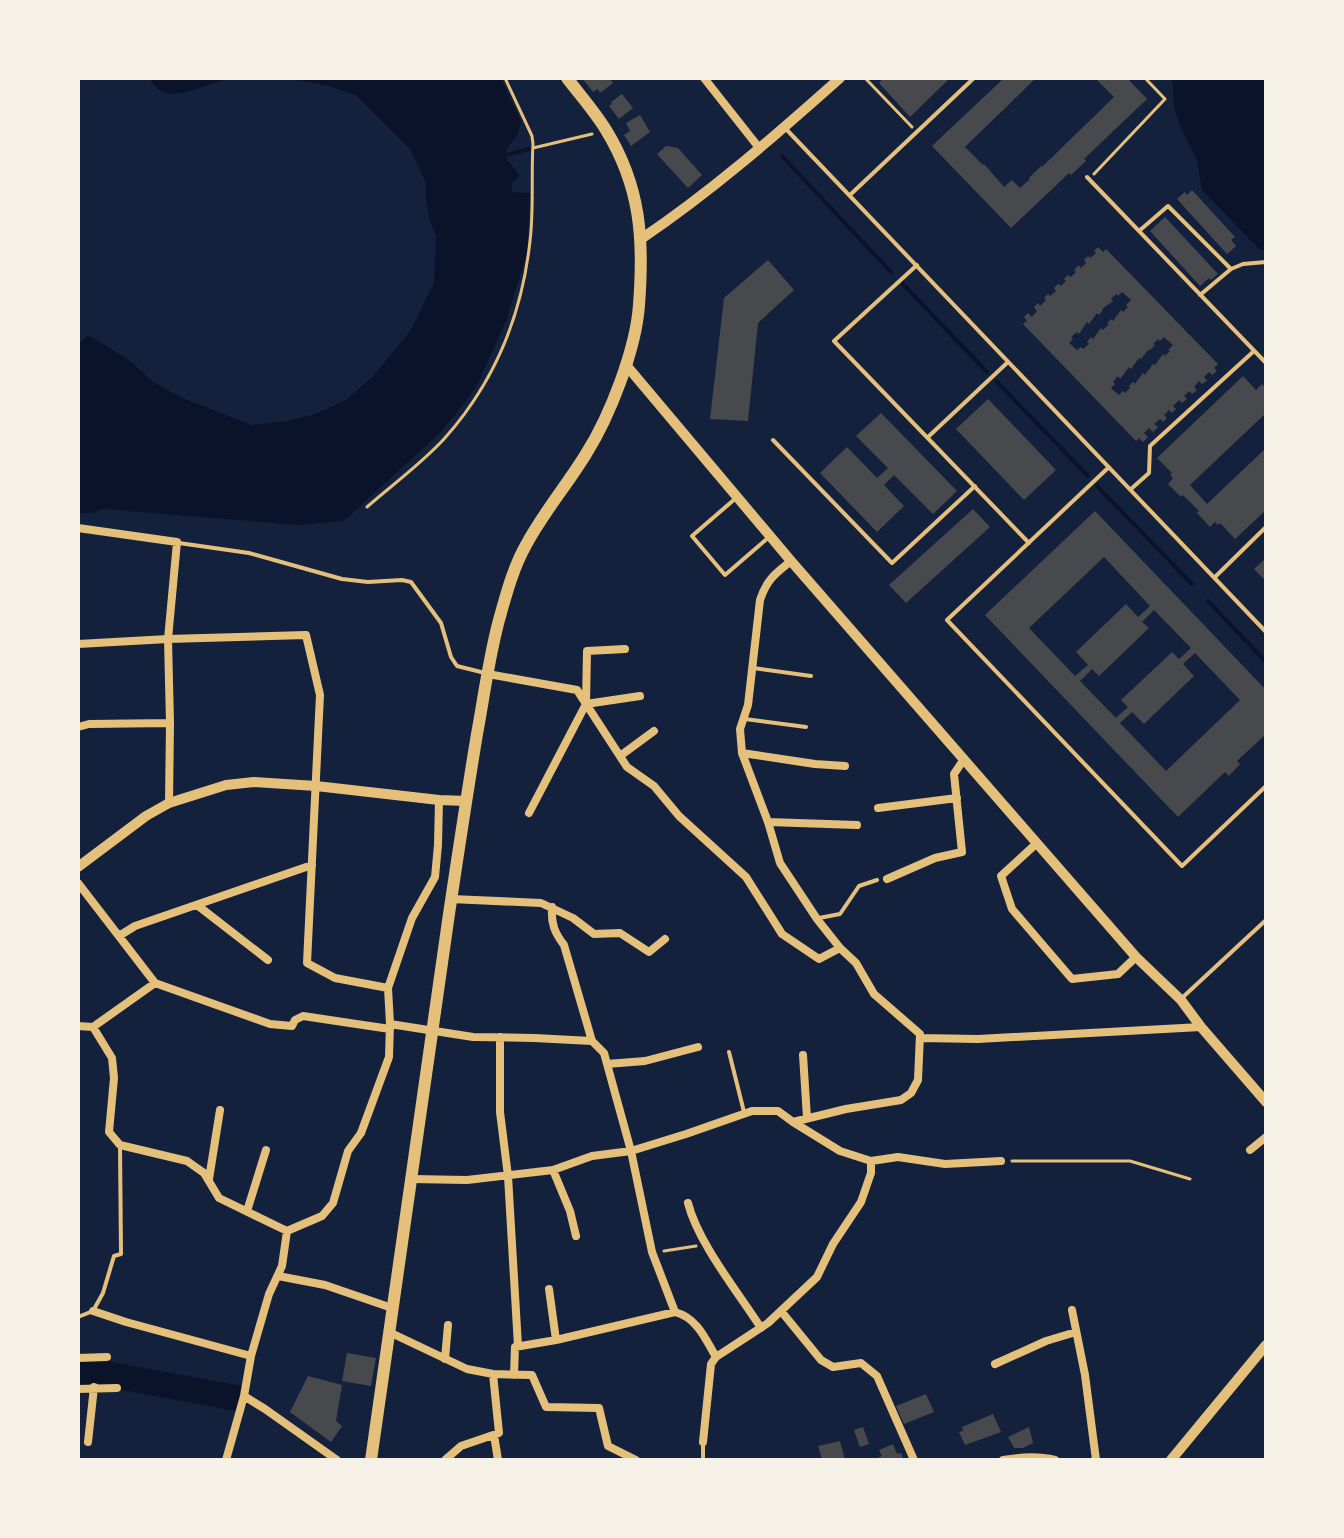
<svg xmlns="http://www.w3.org/2000/svg" width="1344" height="1538" viewBox="0 0 1344 1538" font-family="Raleway,sans-serif">
	<rect width="100%" height="100%" fill="#14213d"/>
	<!-- water -->
	<path fill="#0b132b" d="M150 78H249C238 79 227 79 217 82 196 88 163 107 150 78Z
		M267 78H501L521 121 518 134 506 150 507 160 519 174 518 178 512 183V192L530 193 527 254 506 321 479 381 469 397 441 432 347 518 342 521 298 525 103 509 93 513H78V345L88 335 129 360 152 381 180 397 252 425 287 421 315 414 346 400 372 377 410 332 434 283 436 236 430 221 426 201V183L410 149 356 95 329 86 295 80Z
		M1172 78H1266V251L1259 249 1202 190 1197 160 1180 126 1174 107Z"/>
	<g fill="none" stroke-linecap="round" stroke-linejoin="round">
		<!-- stream -->
		<path stroke="#0b132b" stroke-width="4" d="M506 155 529 149
			M782 156 891 272
			M901 282 987 372
			M997 382 1088 476
			M1097 486 1192 584
			M1208 601 1266 662"/>
		<!-- river -->
		<path stroke="#0b132b" stroke-width="26" d="M78 1373 106 1374 236 1398"/>
	</g>
	<!-- building -->
	<path fill="#48494c" fill-rule="evenodd" d="M582 78H609L613 83 600 93 598 89 593 92Z
		M883 78H950L910 117 879 83Z
		M1004 78H1036L965 147 983 165 984 164 1004 187 1012 180 1020 188 1030 179 1029 178 1041 166 1042 167 1114 97 1095 78H1127L1147 99 1084 159 1086 161 1071 175 1069 173 1011 228 932 146Z
		M622 94 633 108 619 119 609 106 612 104 611 102Z
		M640 115 650 132 631 146 624 135 630 131 626 123Z
		M666 146 678 148 702 175 688 188 657 154Z
		M1192 190 1235 237 1231 240 1236 246 1227 254 1177 199 1185 192 1187 195Z
		M1165 217 1218 274 1211 280 1209 278 1200 286 1150 231Z
		M1098 247 1103 252 1106 249 1218 364 1214 368 1217 371 1212 375 1209 372 1204 377 1207 381 1202 384 1199 381 1194 387 1197 390 1192 394 1189 391 1184 396 1187 399 1182 403 1179 400 1173 406 1176 409 1172 413 1169 410 1164 415 1167 418 1163 422 1160 419 1154 424 1158 427 1153 432 1149 428 1144 433 1148 437 1143 442 1139 438 1136 441 1023 324 1027 321 1024 317 1028 313 1032 317 1037 311 1034 307 1038 303 1040 306 1046 300 1044 298 1048 294 1050 296 1056 291 1054 288 1058 284 1061 286 1066 281 1064 279 1068 275 1071 277 1076 272 1074 270 1079 265 1081 268 1086 263 1084 260 1088 256 1090 258 1096 253 1094 251ZM1122 292 1131 300 1126 305 1128 307 1123 312 1121 310 1113 321 1111 319 1107 323 1109 324 1103 330 1101 328 1093 339 1091 337 1087 342 1089 344 1083 349 1081 347 1077 350 1069 343 1073 339 1071 337 1077 332 1079 334 1087 322 1089 324 1097 313 1099 315 1103 310 1102 309 1113 301 1111 299 1116 294 1118 296ZM1164 337 1173 345 1168 350 1170 351 1165 356 1163 354 1155 365 1153 364 1145 375 1143 373 1135 384 1133 382 1129 386 1130 388 1125 393 1123 391 1119 395 1111 388 1115 384 1113 382 1118 376 1120 379 1129 367 1131 369 1139 358 1141 359 1149 349 1150 350 1155 345 1153 344 1158 339 1160 341Z
		M768 260 794 290 758 323 748 421 710 419 724 298Z
		M1243 376 1256 390 1262 384 1266 388V413L1190 485 1207 504 1266 448V510L1235 539 1220 523 1218 525 1215 522 1210 527 1197 513 1199 511 1183 495 1181 497 1168 484 1173 478 1170 475 1172 473 1157 458Z
		M988 399 1056 470 1024 500 956 429Z
		M881 413 957 491 933 514 894 475 884 485 904 506 877 532 820 473 847 447 877 478 888 468 856 436Z
		M973 509 990 527 906 603 889 585Z
		M1095 511 1266 690V734L1237 761 1240 764 1229 776 1225 772 1178 817 985 615ZM1104 557 1150 606 1138 617 1126 604 1076 652 1088 665 1075 676 1029 628ZM1154 610 1191 648 1179 659 1172 652 1121 700 1128 707 1116 718 1080 681 1092 669 1099 676 1149 628 1142 622ZM1195 653 1240 700 1166 771 1120 723 1132 712 1144 724 1194 676 1183 664Z
		M1266 558V581L1254 569Z
		M347 1353 376 1358 371 1386 342 1381Z
		M308 1376 342 1385 336 1421 342 1426 331 1442 290 1412Z
		M926 1394 934 1412 904 1424 896 1406Z
		M993 1414 1001 1432 965 1445 959 1432 963 1431 962 1427Z
		M863 1427 869 1444 860 1447 854 1430Z
		M1029 1427 1033 1443 1023 1448H1014L1008 1437Z
		M840 1441 845 1460H822L818 1446Z
		M893 1444 897 1454 901 1453 904 1460H872L882 1456 879 1450Z"/>
	<g fill="none" stroke-linecap="round" stroke-linejoin="round">
		<!-- path -->
		<path stroke="#e5c07b" stroke-width="3" d="M865 78 912 127
			M533 148 592 134
			M1094 174 1165 99 1145 78
			M367 507C392 485 421 464 444 439 494 383 522 315 530 241 534 209 531 176 533 144L532 136 505 78
			M1012 1161H1130L1190 1179
			M664 1251 696 1246"/>
		<!-- service -->
		<path stroke="#e5c07b" stroke-width="4" d="M786 129 1266 632
			M1087 177 1266 363
			M851 194 974 78
			M1139 231 1168 206 1231 269 1200 295
			M917 265 834 341 1029 543
			M1231 269 1243 264 1266 262
			M928 437 1008 362
			M773 440 892 563 975 486
			M1109 467 947 620 1182 866 1266 786
			M1131 489 1149 473 1150 446 1254 351
			M736 498 692 536 725 575 769 537
			M179 543 249 553 342 579 368 582 402 580 411 582 441 623 451 657 457 666 485 673
			M1215 577 1266 527
			M753 668 811 676
			M745 719 806 727
			M819 918 840 914 859 886 877 880
			M1183 997 1266 920
			M729 1052 744 1112
			M78 1317 93 1311 103 1293 114 1256 121 1254 120 1145
			M703 1442V1460"/>
		<!-- minor -->
		<path stroke="#e5c07b" stroke-width="8" d="M704 78 760 149
			M78 528 177 542 168 639 170 723 169 803
			M78 644 168 639 306 635 320 695 307 963 335 978 388 988 390 1024 389 1057 361 1133 348 1151 333 1203 322 1216 287 1231 219 1198 204 1173 187 1161 120 1145 109 1132 114 1078 112 1058 93 1027
			M488 674 577 690 627 767 654 786 679 816 746 877 782 934 819 959 840 948
			M586 704 640 696
			M78 727 89 724 170 723
			M742 753 815 764 845 766
			M620 756 654 731
			M878 808 957 798
			M529 813 586 704 587 651 625 649
			M768 822 857 825
			M1037 843 1001 876 1012 909 1072 979 1118 974 1136 957
			M887 879 935 858 962 852 954 774 964 759
			M78 883 155 983 270 1024 292 1026 295 1020 303 1016 390 1029
			M451 899 541 903 573 918 594 934 620 933 649 952 665 939
			M197 905 268 960
			M552 907C551 923 554 932 564 945L592 1041
			M119 936 135 926 312 865
			M388 988 412 918 435 877 438 845 439 800
			M390 1024 473 1037 534 1038 592 1041 604 1053 631 1151 652 1252 675 1312
			M78 1026 93 1027 155 983
			M500 1037V1112L508 1176 518 1346
			M921 1038 978 1039 1201 1027
			M803 1055 807 1118
			M607 1064 645 1061 698 1047
			M793 1122 840 1151 871 1161 898 1157 945 1164 1001 1161
			M1250 1150 1266 1137
			M553 1170 570 1211 576 1236
			M209 1179 220 1110
			M411 1179 467 1180 553 1170 592 1156 631 1151 686 1134 752 1111H778L793 1122 846 1109 901 1100 911 1093 918 1080 920 1034 874 994 856 963 840 948 817 919 780 863 768 822 742 753 740 729 748 705 760 600C767 579 775 574 791 561
			M688 1203C698 1243 738 1292 761 1328
			M247 1211 266 1150
			M278 1276 325 1285 392 1308
			M549 1289 556 1340
			M1072 1310 1085 1375 1096 1460
			M93 1311 126 1322 251 1356
			M781 1311 821 1360 833 1367 861 1363 877 1376 914 1460
			M389 1332 467 1369 493 1374 532 1375 546 1407 599 1408 608 1446 636 1460
			M78 1358 107 1357
			M445 1359 448 1325
			M995 1364 1046 1341 1076 1332
			M514 1375 515 1347 556 1340 675 1312C697 1318 705 1338 716 1357
			M78 1389 117 1388
			M244 1396 265 1409 337 1460
			M494 1435 498 1460
			M88 1442 94 1387
			M703 1442 711 1364 716 1357 768 1323 817 1277 833 1244 861 1202 871 1173V1161
			M226 1460 244 1396 251 1356 269 1294 282 1266 287 1231
			M445 1460 461 1446 499 1433 493 1374
			M1003 1460C1020 1457 1039 1456 1055 1460"/>
		<!-- tertiary -->
		<path stroke="#e5c07b" stroke-width="10" d="M641 239C712 191 776 135 840 78
			M626 365 791 561 1136 957 1181 1000 1201 1027 1266 1102
			M78 867 146 816 169 803 226 785 254 782 316 786 439 800 466 801
			M1171 1460 1266 1345"/>
		<!-- secondary -->
		<path stroke="#e5c07b" stroke-width="12" d="M371 1460C398 1278 422 1096 449 914 458 854 467 794 477 734 484 696 489 657 499 620 506 595 513 568 526 545 543 513 567 485 586 454 610 416 636 349 639 305 644 240 641 187 606 130 595 112 580 95 567 78"/>
	</g>
	<!-- border -->
	<rect width="1344" height="1538" fill="none" stroke="#f6f1e7" stroke-width="160"/>
</svg>
